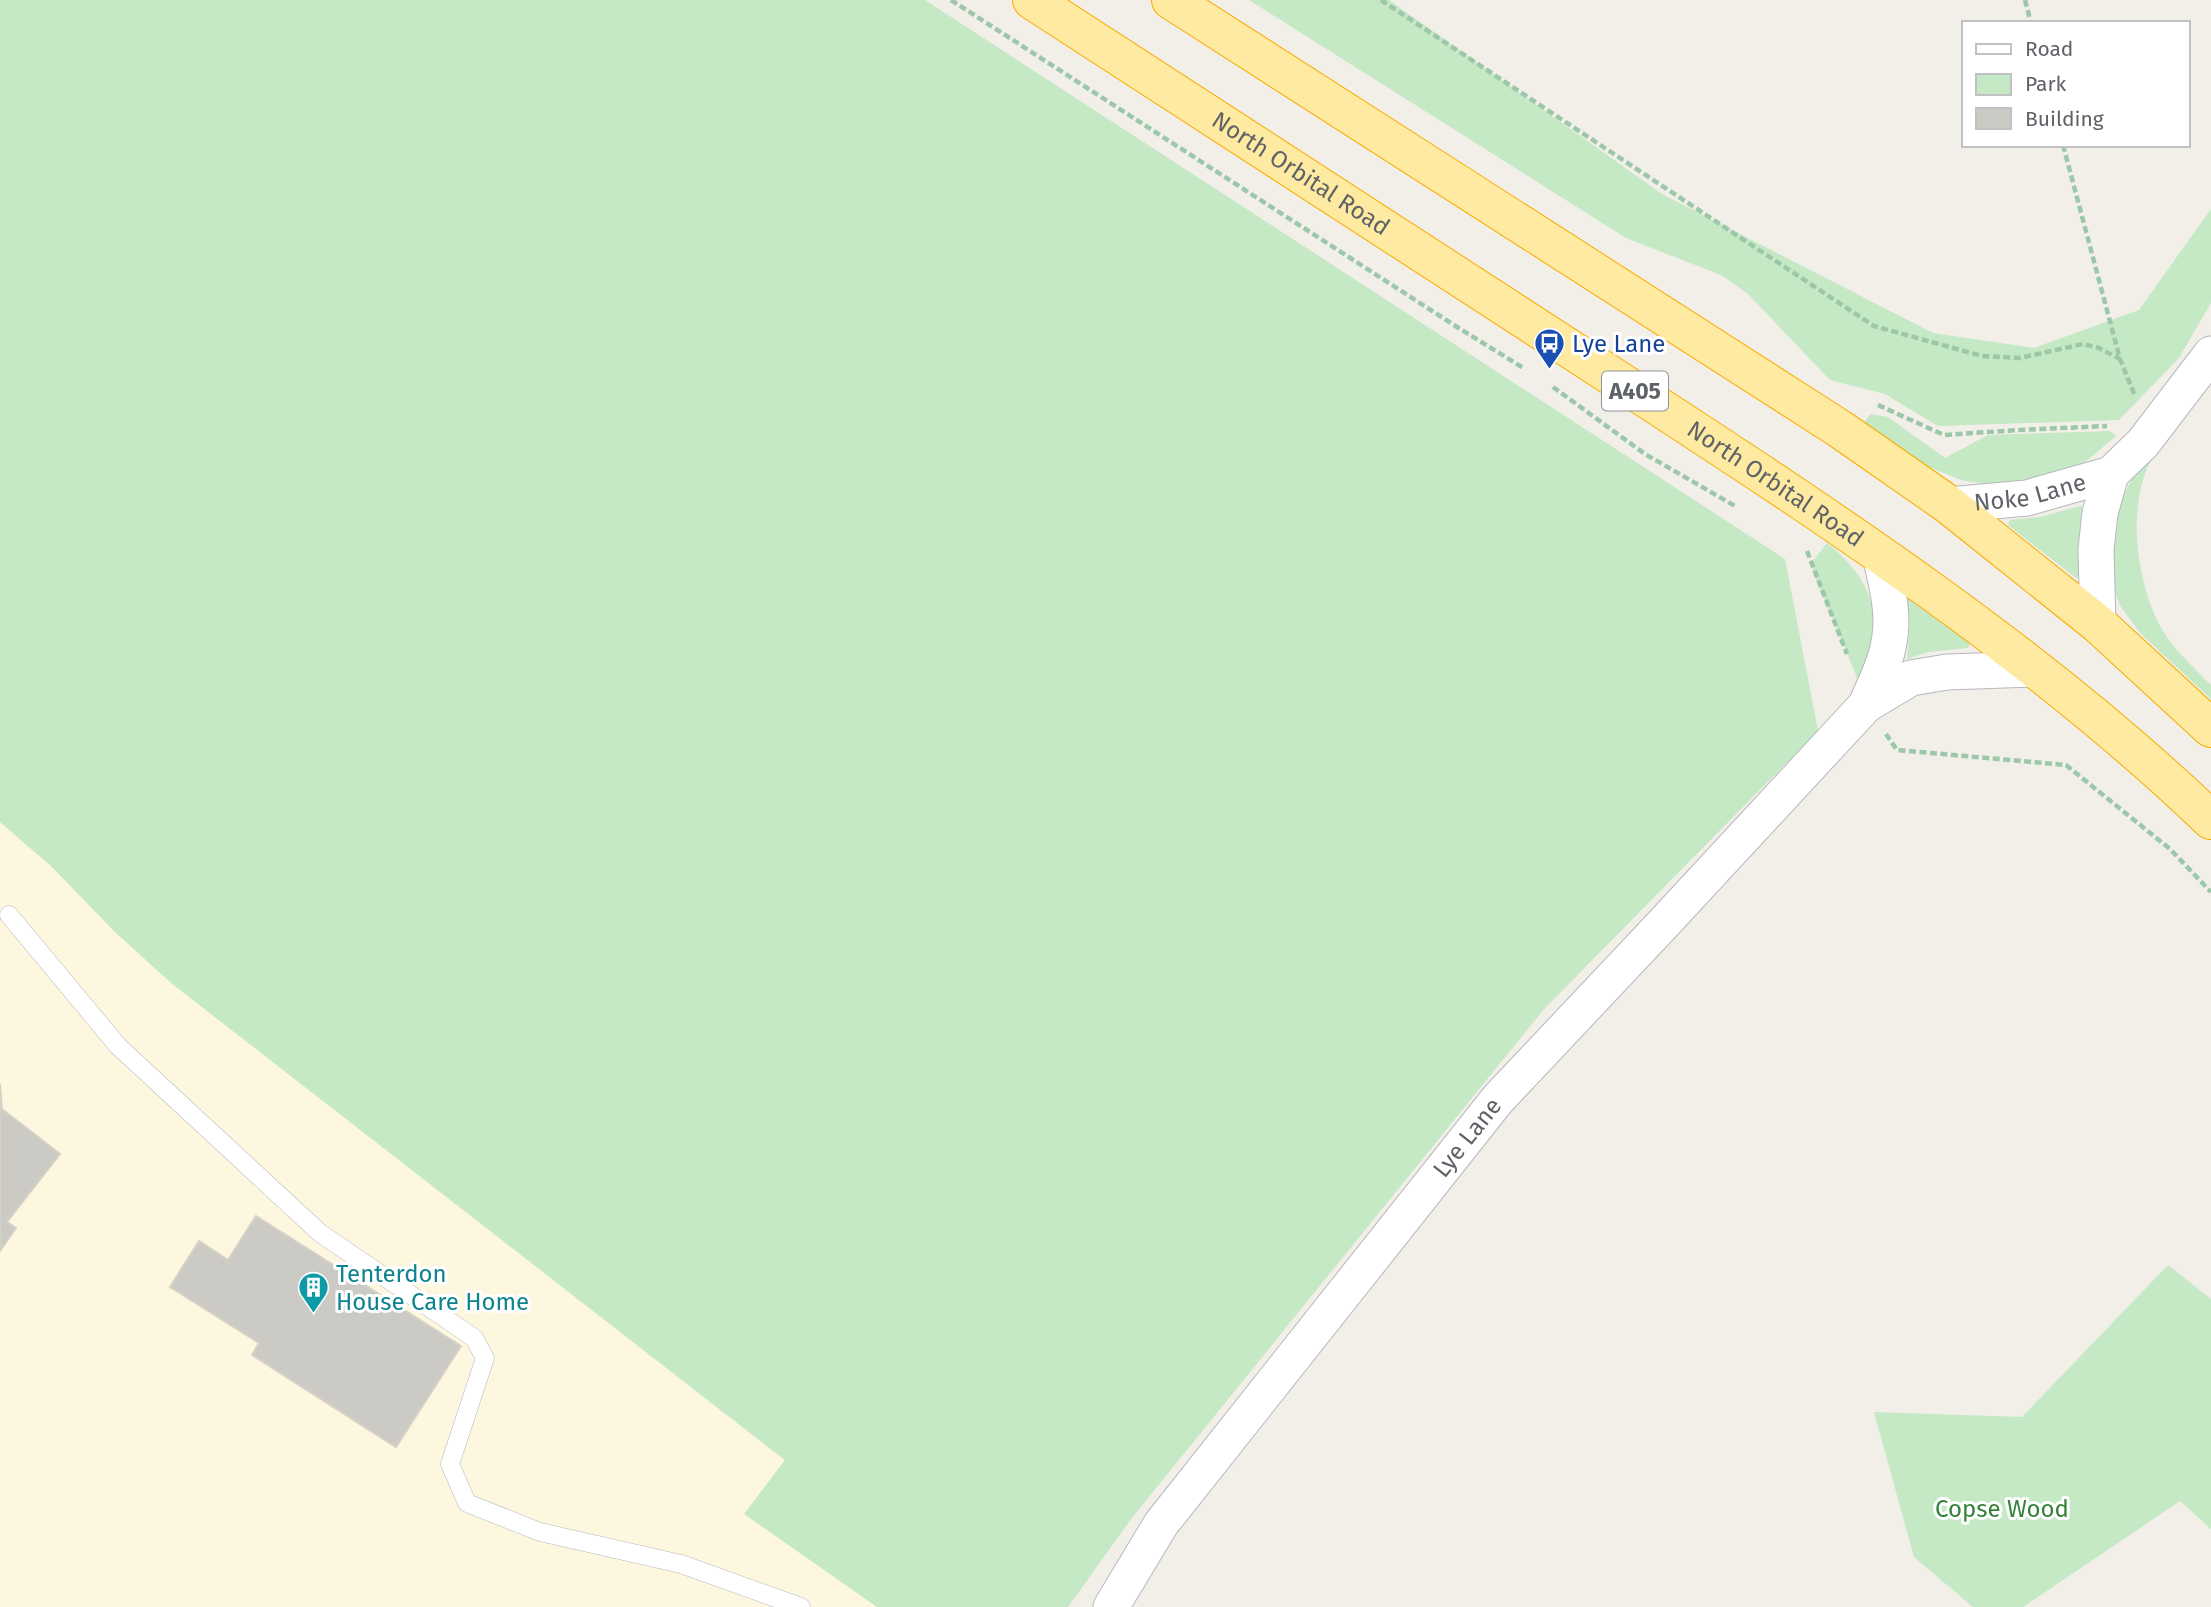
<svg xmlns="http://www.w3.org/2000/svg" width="2211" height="1607" viewBox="0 0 2211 1607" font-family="'Fira Sans',sans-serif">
	<rect width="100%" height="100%" fill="#f1efe8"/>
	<!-- commercial -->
	<path fill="#fef7e0" d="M0 822 52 867 115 932 171 983 785 1461 744 1514 877 1607H0Z"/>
	<!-- green -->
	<path fill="#c5e8c5" d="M0 0H925L1785 559 1818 731 1544 1009 1131 1519 1068 1607H877L744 1514 785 1460 171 983 115 932 52 867 0 822Z
		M1249 0H1389L1662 194 1933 333 2034 348 2139 310 2211 209V303L2179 358 2119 420 1938 426 1885 394 1830 380 1747 293 1721 275 1626 238Z
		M1870 414 1888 417 1945 458 1988 435 2110 431 2116 436 2089 459 2060 476 1995 486 1961 480 1929 467 1864 423Z
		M2146 460 2150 462C2127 510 2136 578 2159 624 2171 647 2193 667 2211 685V699L2141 634 2121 607 2109 577 2116 509 2134 475Z
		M2080 506 2085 509 2078 544 2082 577 2076 578 2008 525 2010 520 2040 517Z
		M1827 543C1858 567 1880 599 1873 641 1871 655 1864 669 1859 682L1813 572V561Z
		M1907 598 1970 643 1968 648 1928 652 1907 659 1910 622Z
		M2168 1265 2211 1299V1529L2180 1501 2023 1607H1973L1914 1557 1874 1412 2022 1417Z"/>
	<!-- building -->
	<path fill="#cccac5" stroke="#d6d1c6" stroke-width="2" d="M0 1084 2 1109 60 1154 7 1222 16 1228 0 1251Z
		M256 1216 461 1346 396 1447 252 1355 259 1343 170 1287 199 1241 228 1260Z"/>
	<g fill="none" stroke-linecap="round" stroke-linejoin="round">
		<defs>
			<path id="service" d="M9 915 118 1046 320 1233 474 1338 485 1358 450 1464 467 1503 540 1532 681 1564 801 1607"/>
			<g id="minor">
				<path id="s1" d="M1949 505 2027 498 2111 474 2143 443 2211 354"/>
				<path d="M2098 624 2096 550 2100 513 2111 474"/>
				<path d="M1866 705C1874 685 1886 664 1889 642 1895 613 1886 583 1880 554"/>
				<path id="s2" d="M1111 1607 1161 1524 1498 1099 1663 924 1866 705 1911 678 1947 672 2035 669"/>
			</g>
			<g id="trunk">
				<path id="s3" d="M1032 0C1234 130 1436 261 1638 393 1836 522 2040 656 2211 820"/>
				<path d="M1171 0 1840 429 1949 505 2098 624 2211 728"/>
			</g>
		</defs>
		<!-- service casing -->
		<use href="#service" stroke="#b5b8bc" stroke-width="19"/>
		<!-- minor casing -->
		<use href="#minor" stroke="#b5b8bc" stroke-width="37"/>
		<!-- trunk casing -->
		<use href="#trunk" stroke="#f9ab00" stroke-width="40"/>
		<!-- path -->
		<path stroke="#9cc7a9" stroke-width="4.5" stroke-dasharray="7 3.5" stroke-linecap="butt" d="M951 0 1457 327 1525 369
			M1381 0 1874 326 1982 356 2020 358 2083 344 2099 348 2120 359
			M2025 0 2031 23
			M2063 145 2120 359 2135 396
			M1553 387 1645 454 1735 506
			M1878 405 1944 435 2018 430 2107 426
			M1807 551 1847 654
			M1886 734 1897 750 2066 765 2170 849 2211 892"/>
		<!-- service -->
		<use href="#service" stroke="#fff" stroke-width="18"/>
		<!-- minor -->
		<use href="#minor" stroke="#fff" stroke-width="35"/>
		<!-- trunk -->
		<use href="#trunk" stroke="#feeaa1" stroke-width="38"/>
	</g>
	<!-- icons -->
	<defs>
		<symbol id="bus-pin" viewBox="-11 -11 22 30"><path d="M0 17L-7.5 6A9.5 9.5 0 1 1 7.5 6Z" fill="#1a4fb4" stroke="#fff"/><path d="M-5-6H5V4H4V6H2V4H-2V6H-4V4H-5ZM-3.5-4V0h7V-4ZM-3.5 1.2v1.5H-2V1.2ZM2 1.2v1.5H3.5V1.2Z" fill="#fff"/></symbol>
		<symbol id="building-pin" viewBox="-11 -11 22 30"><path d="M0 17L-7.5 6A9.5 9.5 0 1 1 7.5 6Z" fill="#0f9aa8" stroke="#fff"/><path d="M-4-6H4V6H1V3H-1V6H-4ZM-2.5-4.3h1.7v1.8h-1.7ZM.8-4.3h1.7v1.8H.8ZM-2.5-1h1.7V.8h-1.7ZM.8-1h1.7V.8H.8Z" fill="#fff"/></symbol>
	</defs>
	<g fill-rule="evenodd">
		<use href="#bus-pin" x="1532" y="326" width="35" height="47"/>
		<use href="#building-pin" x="296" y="1270" width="35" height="47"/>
	</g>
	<g text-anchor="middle" stroke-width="6" stroke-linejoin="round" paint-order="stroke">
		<!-- shield labels -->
		<rect fill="#fff" stroke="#8f9295" stroke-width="2" x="1602" y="371.5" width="66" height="39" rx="5"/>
		<g font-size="23" font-weight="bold" fill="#5f6368">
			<text x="1635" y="399">A405</text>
		</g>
		<!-- street labels -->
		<g font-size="24" fill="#5f6368" stroke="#fff">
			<text dy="8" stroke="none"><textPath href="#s3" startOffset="320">North Orbital Road</textPath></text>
			<text dy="8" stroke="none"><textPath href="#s3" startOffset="887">North Orbital Road</textPath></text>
			<text dy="8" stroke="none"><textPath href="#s1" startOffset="82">Noke Lane</textPath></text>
			<text dy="8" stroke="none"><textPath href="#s2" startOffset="590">Lye Lane</textPath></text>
		</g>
		<!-- transit labels -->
		<g font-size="24" fill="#164399" stroke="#fff" text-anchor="start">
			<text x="1572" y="352">Lye Lane</text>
		</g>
		<!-- culture labels -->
		<g font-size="24" fill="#0d838f" stroke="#fff" text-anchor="start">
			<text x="336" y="1282">Tenterdon<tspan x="336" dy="28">House Care Home</tspan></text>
		</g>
		<!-- park labels -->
		<g font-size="24" fill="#348238" stroke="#fff">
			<text x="2002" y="1517">Copse Wood</text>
		</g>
	</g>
	<!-- legend -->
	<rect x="1962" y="21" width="228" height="126" fill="#ffffff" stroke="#bfc1c3" stroke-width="2"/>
	<rect x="1976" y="44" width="35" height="10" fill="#ffffff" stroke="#bfc1c3" stroke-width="2"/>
	<text x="2025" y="56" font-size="21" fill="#5f6368">Road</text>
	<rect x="1976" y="74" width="35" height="21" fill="#c5e8c5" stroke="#bfc1c3" stroke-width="2"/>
	<text x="2025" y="91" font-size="21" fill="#5f6368">Park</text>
	<rect x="1976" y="108" width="35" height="21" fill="#cccac5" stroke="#bfc1c3" stroke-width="2"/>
	<text x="2025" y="126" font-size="21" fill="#5f6368">Building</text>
</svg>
